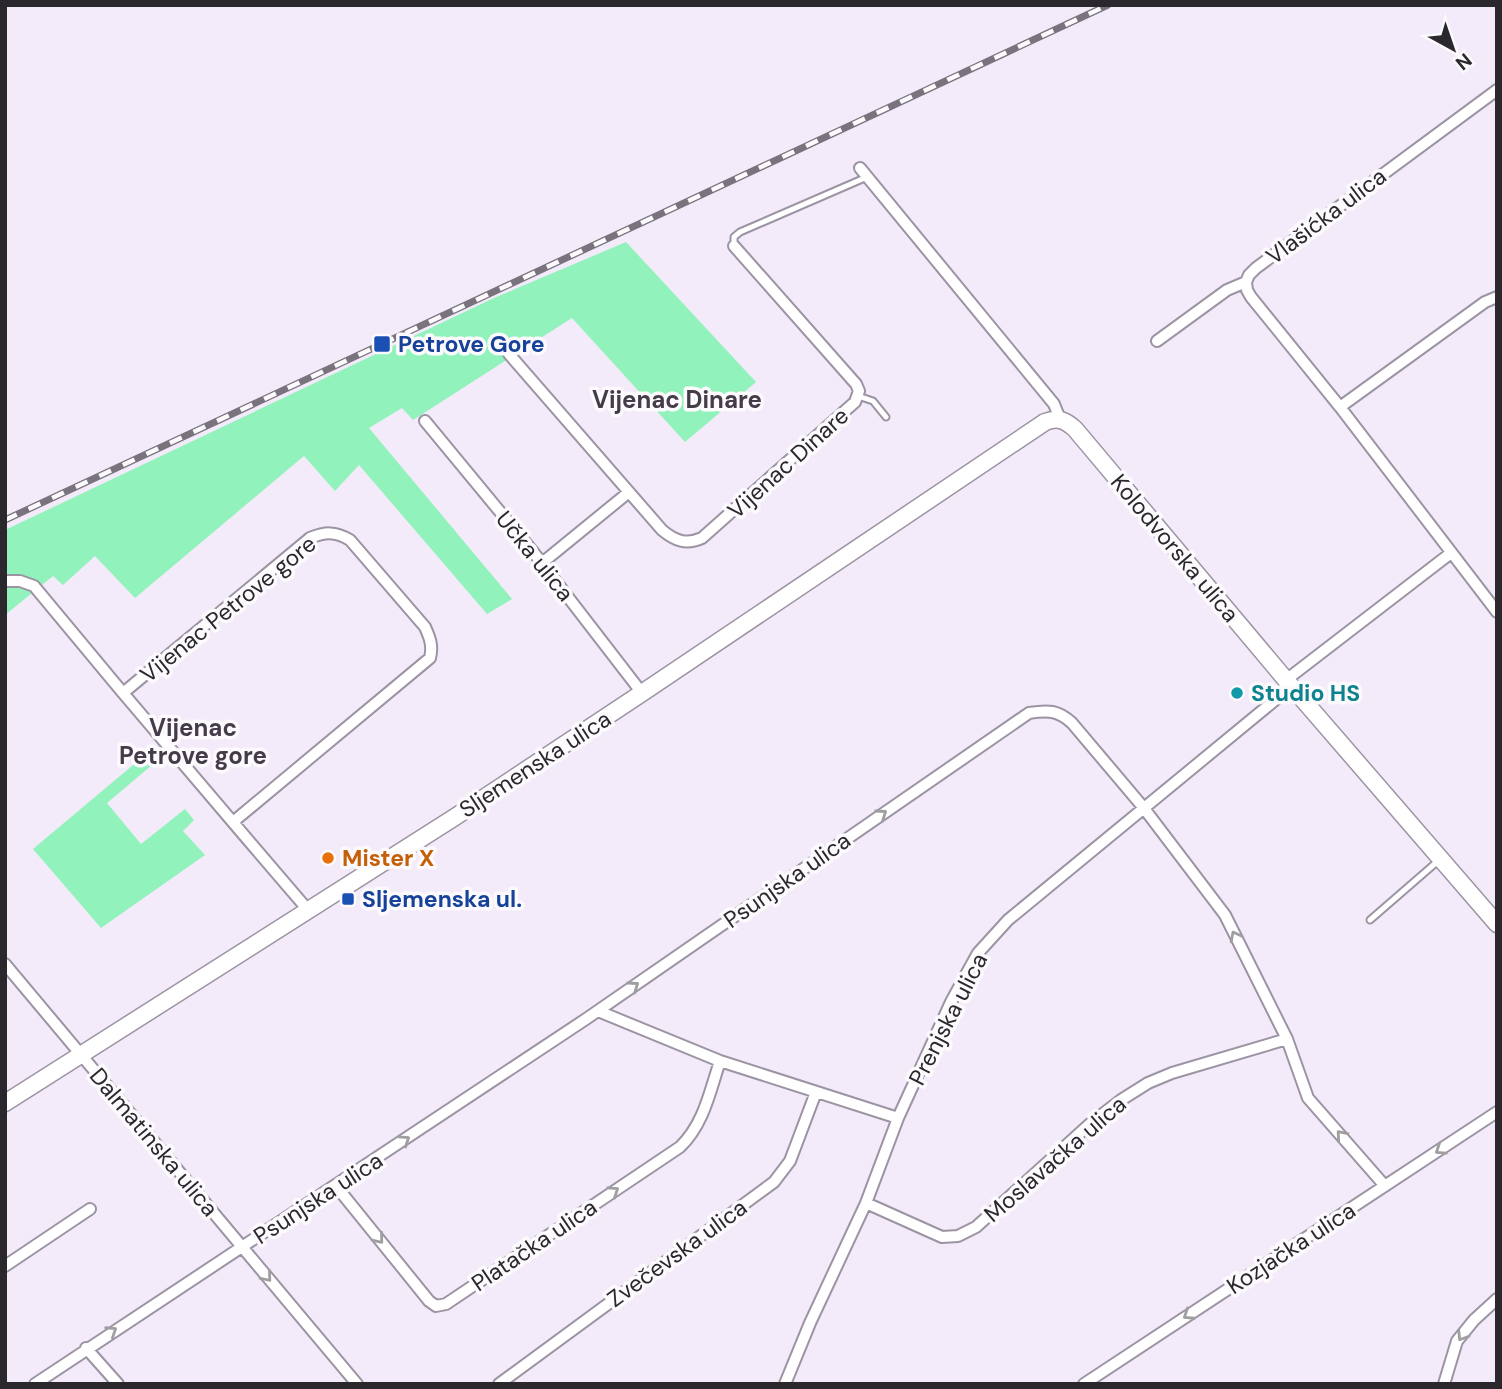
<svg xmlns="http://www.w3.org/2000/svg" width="1502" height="1389" viewBox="0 0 1502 1389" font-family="'DM Sans',sans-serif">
	<rect width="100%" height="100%" fill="#f3eafa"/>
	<!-- green -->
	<path fill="#91f3bb" d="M626 242 756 382 685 442 572 318 413 420 402 408 369 428 512 599 487 614 359 465 335 491 304 456 135 598 95 556 63 585 53 576 5 615V530L494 298Z
		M145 755 152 765 107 803 141 844 185 809 194 820 183 831 205 855 101 928 33 849Z"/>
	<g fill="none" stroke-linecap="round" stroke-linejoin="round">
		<defs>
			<path id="lane" d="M734 245V237L740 232 867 177
				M858 396 873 401 886 417
				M1370 920 1438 861"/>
			<path id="street" d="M860 168 1054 404 1060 419
				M1246 282 1247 290 1251 297 1340 407 1497 612
				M1157 341 1227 290 1246 282 1249 275 1256 268 1497 90
				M509 354 662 530C675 541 686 545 702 538L855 402 859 391 856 384 734 246
				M1340 407 1485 302 1497 297
				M425 421 534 553 642 693
				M542 563 629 492
				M5 581H20L34 586 123 693
				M1286 680 1451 553
				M233 822 430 658C433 646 430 638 425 627L350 540C335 531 325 532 310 538L123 693C185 766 246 838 308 910
				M5 964 357 1384
				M598 1011 720 1061 898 1118
				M336 1186 429 1301 436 1306 446 1304 680 1147C704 1124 710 1091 720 1061
				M866 1203 942 1237 958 1236 976 1227 1091 1123 1121 1100 1148 1083 1172 1073 1287 1039
				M5 1266 90 1209
				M86 1348 118 1384
				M35 1384 586 1019 1029 713C1048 710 1058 710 1072 723L1143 807 1225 915 1287 1039 1308 1098 1385 1186
				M499 1384 774 1182 790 1161 816 1092
				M785 1384 810 1323 866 1203 898 1118 951 1002 978 953 1008 920 1291 687
				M1084 1384 1497 1112
				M1444 1384 1457 1341 1474 1320 1497 1299"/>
			<path id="secondary" d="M5 1103 455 817 642 693 1045 422C1058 417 1065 420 1075 429L1286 680 1497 924"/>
		</defs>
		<!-- lane casing -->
		<use href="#lane" stroke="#9c94a3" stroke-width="9"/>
		<!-- street casing -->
		<use href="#street" stroke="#9c94a3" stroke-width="14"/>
		<!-- secondary casing -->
		<use href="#secondary" stroke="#9c94a3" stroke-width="19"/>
		<!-- lane -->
		<use href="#lane" stroke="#fff" stroke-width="5"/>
		<!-- street -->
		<use href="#street" stroke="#fff" stroke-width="10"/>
		<!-- secondary -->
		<use href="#secondary" stroke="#fff" stroke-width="16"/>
		<defs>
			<path id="rail" d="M5 520 1108 5"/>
		</defs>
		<!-- rail casing -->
		<use href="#rail" stroke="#78737c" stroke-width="7"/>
		<!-- rail -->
		<use href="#rail" stroke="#fcfafd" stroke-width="4.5" stroke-dasharray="13" stroke-linecap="butt"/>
	</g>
	<!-- one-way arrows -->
	<defs><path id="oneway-chevron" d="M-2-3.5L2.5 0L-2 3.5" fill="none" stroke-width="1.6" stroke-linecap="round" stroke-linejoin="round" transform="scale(1.75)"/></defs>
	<g stroke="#9f9ea0">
		<use href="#oneway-chevron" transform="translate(882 814) rotate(-35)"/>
		<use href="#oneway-chevron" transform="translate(1235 936) rotate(-117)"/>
		<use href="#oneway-chevron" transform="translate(634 986) rotate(-35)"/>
		<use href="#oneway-chevron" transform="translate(1341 1135) rotate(-131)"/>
		<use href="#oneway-chevron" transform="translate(405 1140) rotate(-34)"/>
		<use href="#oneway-chevron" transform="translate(1440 1150) rotate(146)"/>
		<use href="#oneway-chevron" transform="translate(614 1191) rotate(-34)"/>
		<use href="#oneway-chevron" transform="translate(379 1239) rotate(51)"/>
		<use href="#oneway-chevron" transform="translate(267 1277) rotate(50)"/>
		<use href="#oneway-chevron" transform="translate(1188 1315) rotate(147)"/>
		<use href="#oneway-chevron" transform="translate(112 1331) rotate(-33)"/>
		<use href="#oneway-chevron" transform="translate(1462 1336) rotate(122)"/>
	</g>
	<!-- markers -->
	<g fill="#1a4fb4" stroke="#fcfafd" stroke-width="2.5">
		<rect x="373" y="335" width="18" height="18" rx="3.5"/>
		<rect x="341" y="892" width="14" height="14" rx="3.5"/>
	</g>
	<circle fill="#0f9aa8" stroke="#fcfafd" stroke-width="2.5" cx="1237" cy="693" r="7"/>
	<circle fill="#e8710a" stroke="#fcfafd" stroke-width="2.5" cx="328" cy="858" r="7"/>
	<g text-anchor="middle" stroke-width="7" stroke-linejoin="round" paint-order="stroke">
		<!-- street labels -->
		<g font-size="23" fill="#2a272d" stroke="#fcfafd">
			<text transform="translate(1326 216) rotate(-37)" y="8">Vlašićka ulica</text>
			<text transform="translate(788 463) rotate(-42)" y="8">Vijenac Dinare</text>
			<text transform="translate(1175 548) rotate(50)" y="8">Kolodvorska ulica</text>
			<text transform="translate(535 556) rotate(51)" y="8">Učka ulica</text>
			<text transform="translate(228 609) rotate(-39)" y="8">Vijenac Petrove gore</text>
			<text transform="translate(535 764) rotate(-33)" y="8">Sljemenska ulica</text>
			<text transform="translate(787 880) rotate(-35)" y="8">Psunjska ulica</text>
			<text transform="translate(948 1019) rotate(-63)" y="8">Prenjska ulica</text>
			<text transform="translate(154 1142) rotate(50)" y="8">Dalmatinska ulica</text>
			<text transform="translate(1055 1159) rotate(-41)" y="8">Moslavačka ulica</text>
			<text transform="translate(318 1198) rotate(-33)" y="8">Psunjska ulica</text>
			<text transform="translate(534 1245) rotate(-34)" y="8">Platačka ulica</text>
			<text transform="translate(1291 1248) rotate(-33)" y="8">Kozjačka ulica</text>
			<text transform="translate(677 1253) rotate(-36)" y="8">Zvečevska ulica</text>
		</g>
		<!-- transit labels -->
		<g font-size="23" font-weight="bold" fill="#164399" stroke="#fcfafd" text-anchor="start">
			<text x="398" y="352">Petrove Gore</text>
			<text x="362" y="907">Sljemenska ul.</text>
		</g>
		<!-- culture labels -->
		<g font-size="23" font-weight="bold" fill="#0d838f" stroke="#fcfafd" text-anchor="start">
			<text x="1251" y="701">Studio HS</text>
		</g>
		<!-- food labels -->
		<g font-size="23" font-weight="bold" fill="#c56008" stroke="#fcfafd" text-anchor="start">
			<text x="342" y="866">Mister X</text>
		</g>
		<!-- neighbourhood labels -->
		<g font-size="24" font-weight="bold" fill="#443c49" stroke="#fcfafd">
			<text x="677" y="408">Vijenac Dinare</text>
			<text x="193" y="736">Vijenac<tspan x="193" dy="28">Petrove gore</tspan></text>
		</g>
	</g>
	<!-- border -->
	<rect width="1502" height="1389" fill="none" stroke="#2a272d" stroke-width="14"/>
	<!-- north arrow -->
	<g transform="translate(1453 49) rotate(140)" stroke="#fcfafd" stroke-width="5" paint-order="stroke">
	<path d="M0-5L12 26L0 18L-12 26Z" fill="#2a272d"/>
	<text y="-10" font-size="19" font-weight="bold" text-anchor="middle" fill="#2a272d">N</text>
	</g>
</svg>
